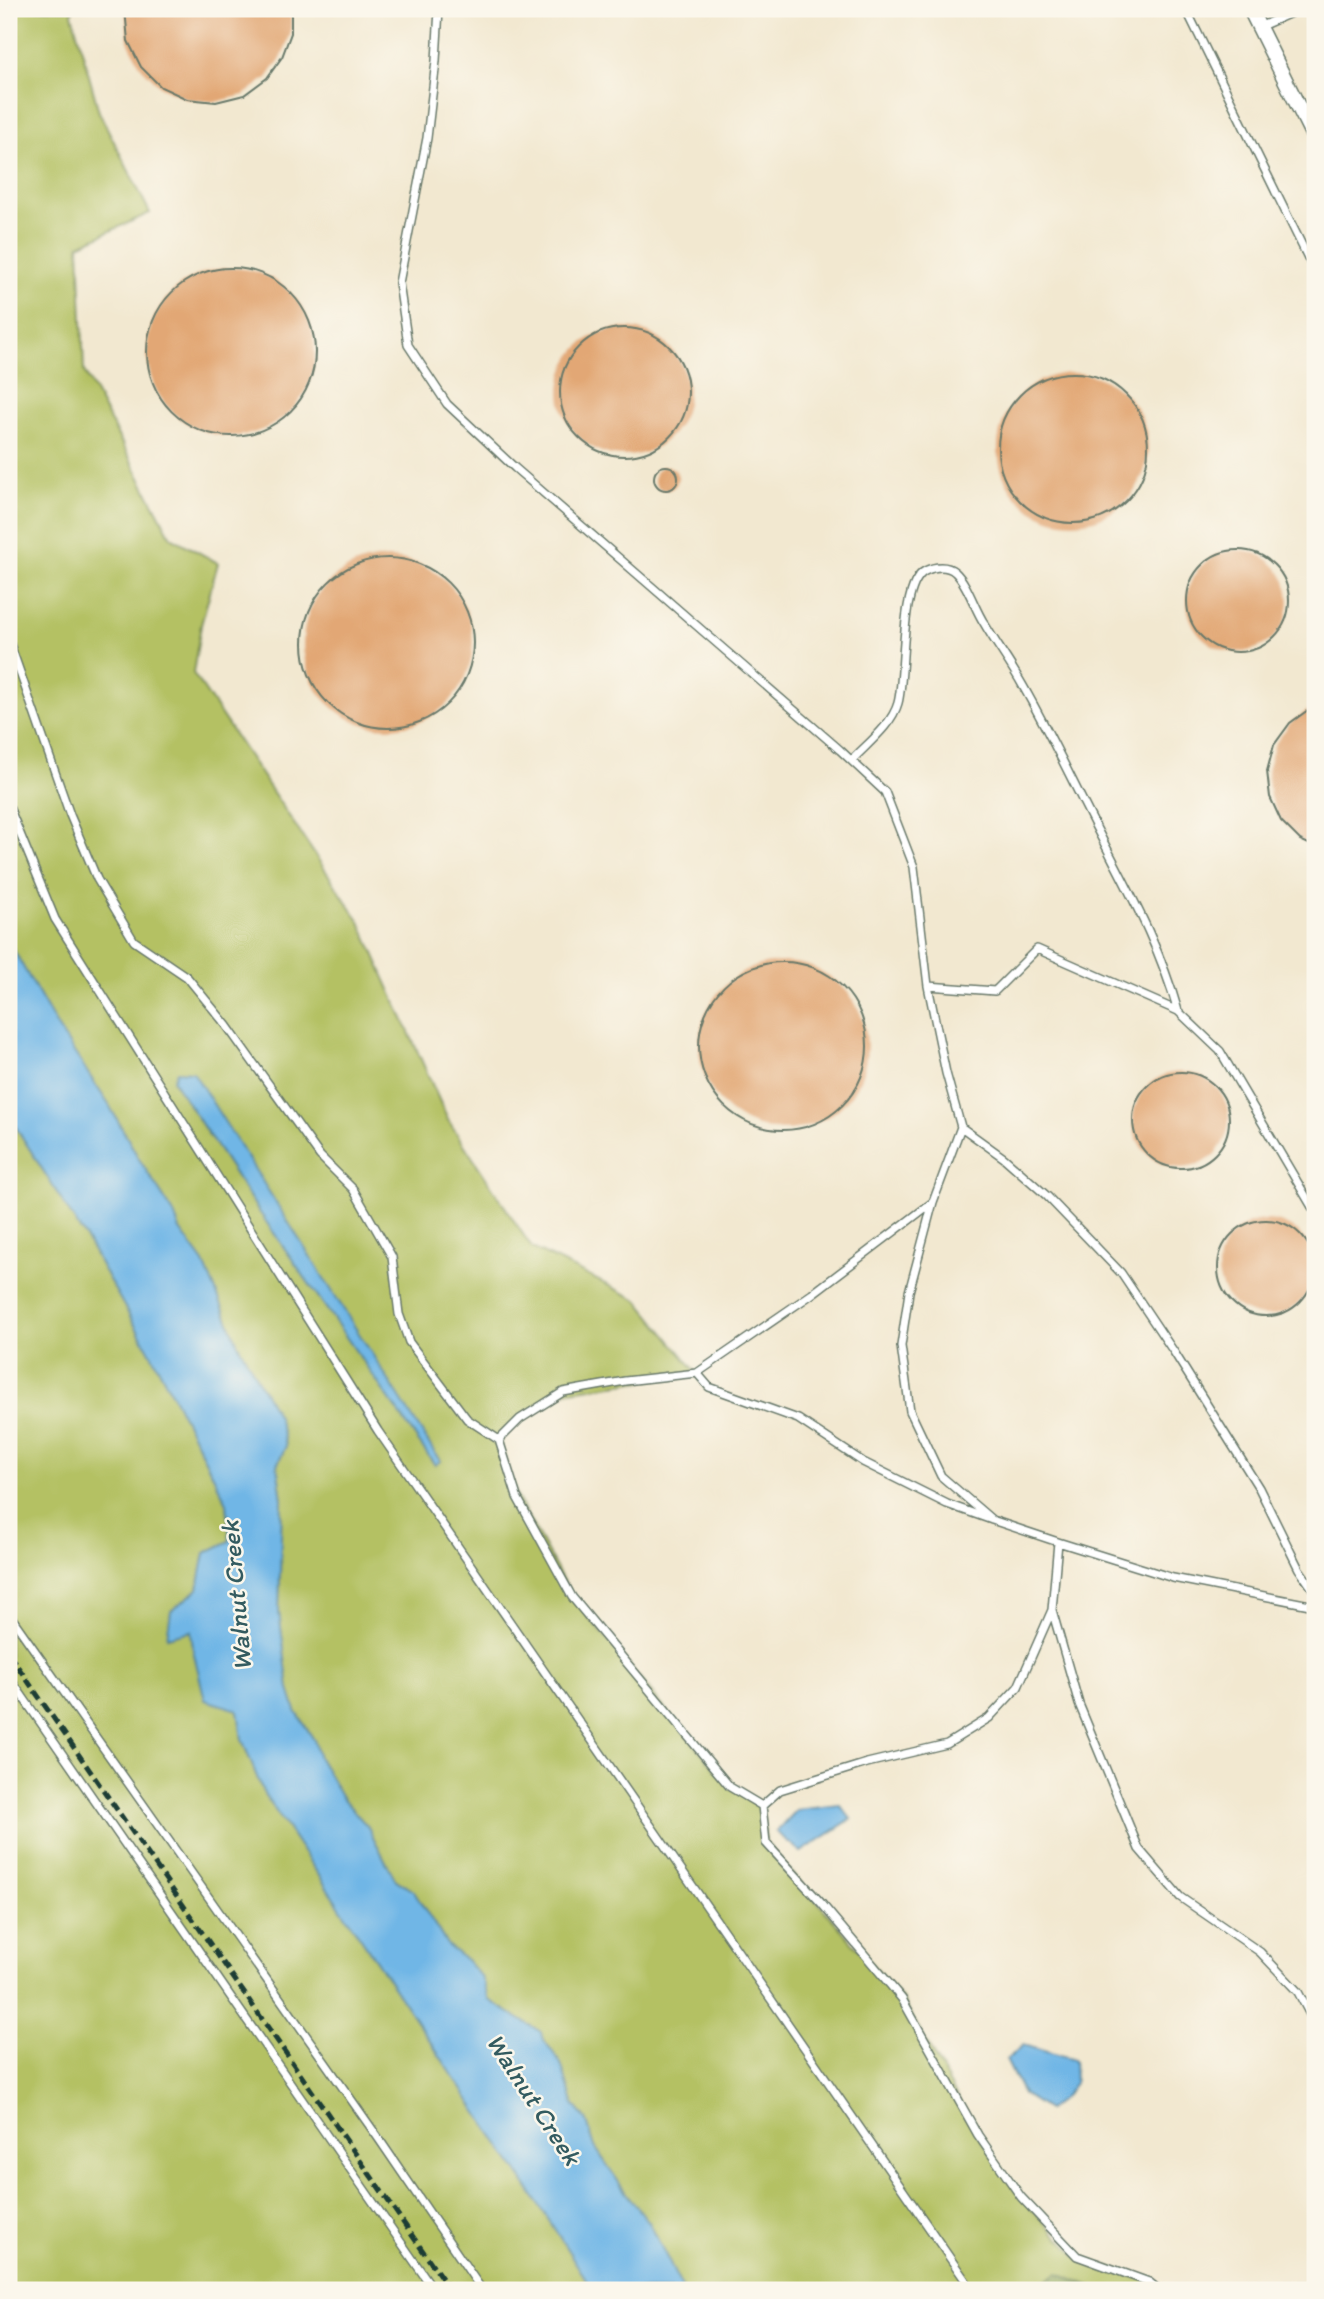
<svg xmlns="http://www.w3.org/2000/svg" width="1324" height="2299" viewBox="0 0 1324 2299" font-family="Itim,sans-serif">
	<rect width="100%" height="100%" fill="#fbf7ec"/>
	<filter id="ink" filterUnits="userSpaceOnUse"><feTurbulence type="fractalNoise" baseFrequency=".0143" numOctaves="2"/><feDisplacementMap in="SourceGraphic" scale="14" xChannelSelector="R" yChannelSelector="G"/><feConvolveMatrix kernelMatrix="1 2 1 2 8 2 1 2 1" color-interpolation-filters="sRGB"/></filter>
	<filter id="wash" filterUnits="userSpaceOnUse"><feTurbulence type="fractalNoise" baseFrequency=".00686" numOctaves="4" result="noise"/><feDisplacementMap in="SourceGraphic" scale="28" xChannelSelector="R" yChannelSelector="G"/><feGaussianBlur stdDeviation="1.57" result="paint"/><feColorMatrix in="noise" values="0 0 0 0 0 0 0 0 0 0 0 0 0 0 0 0 0 1.4 0 .05"/><feComposite in="paint" operator="in"/></filter>
	<g filter="url(#wash)">
		<rect width="100%" height="100%" fill="#f2e8d0"/>
		<!-- green -->
		<path fill="#b4c163" stroke="#6a7f4c" stroke-width="2" fill-rule="evenodd" d="M9 9H73L72 14 99 112 150 213 79 245 84 371 171 537 218 563 201 625 193 673 360 922 448 1120 532 1248 638 1300 697 1373 563 1392 520 1419 499 1440 517 1497 572 1597 730 1787 762 1806 766 1843 902 1999 978 2135 1021 2197 1077 2256 1149 2282 1159 2290H1100L1058 2273 1044 2283 1047 2290H683L649 2222 626 2193 595 2147 586 2119 573 2103 561 2064 542 2037 541 2032 489 2000 481 1977 466 1960 448 1946 414 1892 395 1879 368 1827 343 1799 319 1758 314 1740 296 1711 289 1689 279 1612 282 1499 277 1465 286 1446 278 1417 238 1344 204 1263 180 1230 173 1212 139 1159 109 1105 58 1028 9 942ZM173 1081 313 1263 440 1461 435 1465 258 1210Z
			M9 1116 86 1239 153 1357 227 1503 230 1541 205 1553 198 1589 171 1611 168 1637 191 1630 193 1650 238 1709 242 1740 263 1792 533 2195 593 2290H9Z"/>
		<!-- forest -->
		<path fill="#8fa759" stroke="#577246" stroke-width="2" d="M1058 2273 1100 2290H1047L1043 2283Z"/>
		<!-- water -->
		<path fill="#6fb6e6" stroke="#477a8d" stroke-width="2" d="M9 942 58 1028 109 1105 139 1159 173 1212 180 1230 204 1263 238 1344 278 1417 286 1446 277 1465 282 1499 279 1612 289 1689 296 1711 314 1740 319 1758 343 1799 368 1827 395 1879 414 1892 448 1946 466 1960 481 1977 489 2000 541 2032 542 2037 561 2064 573 2103 586 2119 595 2147 626 2193 649 2222 683 2290H593L533 2195 263 1792 242 1739 238 1710 205 1700 193 1650 191 1631 167 1637 171 1611 198 1589 205 1553 230 1541 227 1503 153 1357 86 1239 9 1116Z
			M177 1071 193 1072 440 1461 435 1465 258 1210 173 1080Z
			M840 1805 851 1819 801 1852 776 1832 797 1810Z
			M1023 2045 1074 2060 1075 2083 1065 2096 1048 2110 1023 2094 1006 2060Z"/>
		<g id="blocks">
			<!-- building -->
			<path fill="#e2a774" d="M125 9H291V33L282 57 267 78 244 95 216 102 187 99 161 87 141 67 128 41Z
				M147 352a84 84 0 1 1 168 0a84 84 0 1 1-168 0Z
				M560 392a64 64 0 1 1 128 0a64 64 0 1 1-128 0Z
				M998 448a75 75 0 1 1 150 0a75 75 0 1 1-150 0Z
				M654 478a12 12 0 1 1 24 0a12 12 0 1 1-24 0Z
				M1187 601a51 51 0 1 1 102 0a51 51 0 1 1-102 0Z
				M303 643a85 85 0 1 1 170 0a85 85 0 1 1-170 0Z
				M1315 705V847L1300 840 1281 821 1270 797 1267 771 1274 745 1290 723Z
				M699 1046a84 84 0 1 1 168 0a84 84 0 1 1-168 0Z
				M1133 1120a48 48 0 1 1 96 0a48 48 0 1 1-96 0Z
				M1218 1268a48 48 0 1 1 96 0a48 48 0 1 1-96 0Z"/>
		</g>
	</g>
	<g filter="url(#ink)">
		<use href="#blocks" fill-opacity="0" stroke="#69796b" stroke-width="2"/>
		<g fill="none" stroke-linecap="round" stroke-linejoin="round">
			<defs>
				<path id="lane" d="M439 9 436 61 427 138 399 283 408 345 447 404 515 468 840 750 885 792 914 867 928 986 946 1073 961 1127 1004 1158 1047 1196 1121 1273 1174 1352 1259 1488 1299 1569 1315 1592
					M1186 9 1315 272
					M1259 27 1300 9
					M9 641 70 815 97 879 134 941 187 977 227 1026 320 1156 353 1189 392 1257 399 1314 409 1342 467 1419 499 1440 517 1497 572 1597 730 1787 762 1806 766 1843 822 1904 902 1999 978 2135 1021 2197 1077 2256 1149 2282 1159 2290
					M852 760C867 744 892 725 898 703 906 674 899 585 925 571 935 566 947 565 955 572 968 584 974 608 984 623 996 644 1011 664 1023 686 1051 735 1075 787 1101 837 1131 895 1160 947 1178 1011
					M9 807 55 919 378 1431 972 2290
					M928 986 995 991 1037 949 1178 1011 1220 1051 1315 1212
					M961 1127 933 1202 909 1292 901 1346 910 1411 941 1476 992 1520 1058 1542
					M933 1202 812 1294 697 1373 709 1387 798 1419 863 1462 947 1504 992 1520
					M499 1440 520 1419 563 1392 625 1381 697 1373
					M1315 1606 1173 1578 1058 1542 1052 1610 1079 1704 1139 1849 1180 1897 1260 1952 1298 1992 1315 2024
					M9 1614 379 2139 482 2290
					M9 1677 434 2290
					M762 1806 780 1790 867 1763 947 1744 989 1718 1018 1687 1052 1610"/>
				<path id="street" d="M1250 9 1315 140"/>
			</defs>
			<!-- lane casing -->
			<use href="#lane" stroke="#69796b" stroke-width="10"/>
			<!-- street casing -->
			<use href="#street" stroke="#69796b" stroke-width="17"/>
			<!-- lane -->
			<use href="#lane" stroke="#fff" stroke-width="7"/>
			<!-- street -->
			<use href="#street" stroke="#fff" stroke-width="14"/>
			<!-- rail -->
			<path stroke="#1f3d34" stroke-width="5" stroke-dasharray="10 5" stroke-linecap="butt" d="M9 1654 450 2290"/>
		</g>
	</g>
	<g text-anchor="middle" stroke-width="5" stroke-linejoin="round" paint-order="stroke">
		<!-- water labels -->
		<g font-size="26" font-style="italic" fill="#335b60" stroke="#fbf7ec">
			<text transform="translate(236 1596) rotate(-95)" y="9">Walnut Creek</text>
			<text transform="translate(534 2099) rotate(57)" y="9">Walnut Creek</text>
		</g>
	</g>
	<!-- margin -->
	<rect width="1324" height="2299" fill="none" stroke="#fbf7ec" stroke-width="35"/>
</svg>
